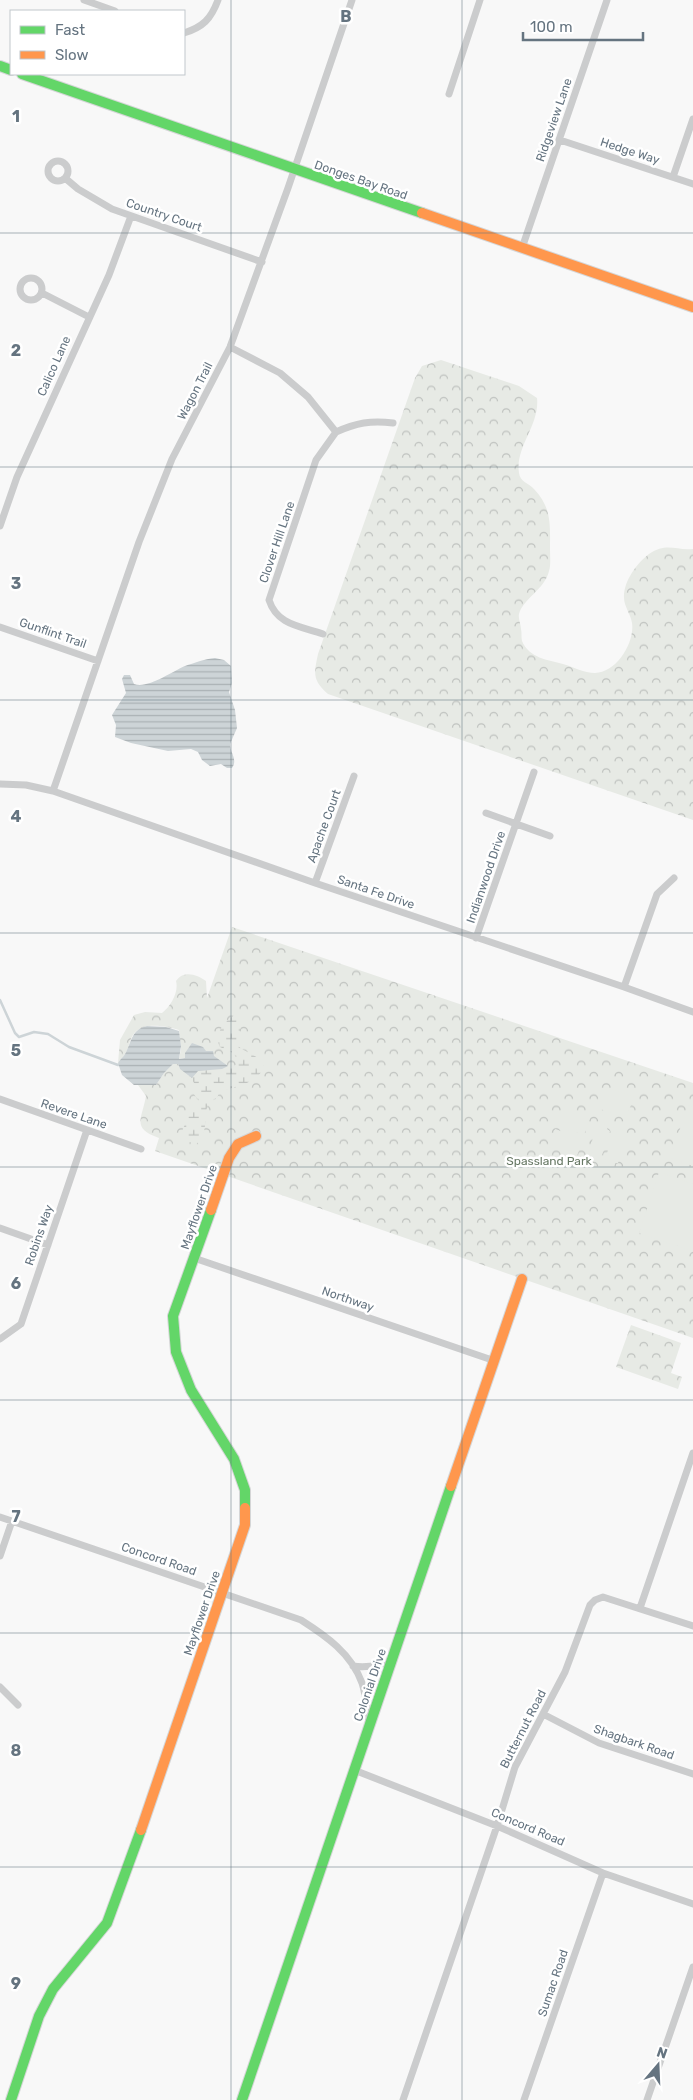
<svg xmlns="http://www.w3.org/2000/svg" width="693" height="2100" viewBox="0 0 693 2100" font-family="Rubik,sans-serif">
	<defs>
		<pattern id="forest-crowns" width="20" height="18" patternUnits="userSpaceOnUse" patternTransform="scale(1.25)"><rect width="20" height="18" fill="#e7eae5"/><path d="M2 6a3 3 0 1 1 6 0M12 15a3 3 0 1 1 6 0" fill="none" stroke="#bfc2bf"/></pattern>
		<pattern id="wetland-marsh" width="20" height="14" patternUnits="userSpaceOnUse" patternTransform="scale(1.25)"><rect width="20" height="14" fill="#e7eae5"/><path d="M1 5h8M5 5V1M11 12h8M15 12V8" fill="none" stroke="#bfc2bf"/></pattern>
		<pattern id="water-rules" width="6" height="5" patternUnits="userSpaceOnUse" patternTransform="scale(1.25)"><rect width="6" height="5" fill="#cdd4d7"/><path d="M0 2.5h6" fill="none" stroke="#aab1b4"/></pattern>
	</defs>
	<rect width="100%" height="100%" fill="#f8f8f8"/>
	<!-- forest -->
	<path fill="url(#forest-crowns)" d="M441 360 519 386 537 398C540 425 515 447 519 473 520 482 529 483 534 489 552 508 550 525 550 549 550 556 551 565 549 571 545 589 523 599 519 614 518 618 521 625 521 629 522 633 521 637 522 641 529 658 548 660 563 664 574 667 584 673 595 673 616 673 635 643 632 623 631 615 624 606 624 598 623 582 637 563 649 554 667 542 676 551 693 549V820L328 694C312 680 314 673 318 654L415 378 422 366Z
		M232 927 693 1083V1338L155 1151 159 1138C131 1128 142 1119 146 1096L138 1085H156L164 1073 173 1064H178L180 1069 191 1043 185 1058 179 1059 181 1049 179 1030C166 1026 142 1021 133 1035 129 1041 129 1048 125 1054 123 1058 120 1059 118 1063L120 1040 134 1015 145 1012 162 1013C171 1006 179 992 176 981 183 970 197 974 206 981L207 998Z
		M631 1325 681 1343 671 1373 682 1377 678 1389 616 1367Z"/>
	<!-- wetland -->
	<path fill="url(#wetland-marsh)" d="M237 1014 243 1018 237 1043 239 1047C248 1054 260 1055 264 1067 257 1084 239 1084 224 1091 217 1095 215 1101 208 1104 203 1117 209 1136 196 1144L182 1140V1131L189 1115 200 1102 192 1092 196 1086 191 1078 198 1071 222 1069 228 1066 230 1068 234 1067 239 1061 233 1053 220 1047C213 1034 225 1020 237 1014Z"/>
	<!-- pitch -->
	<path fill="#e7eae5" d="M607 1088 634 1097 626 1118 600 1109Z
		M688 1105 693 1107V1166L670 1158Z
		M562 1108 590 1118 584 1135 556 1126Z
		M601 1123 608 1125 607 1129 610 1131 601 1158 598 1157 596 1161 589 1158 590 1154 588 1153 597 1126 600 1127Z
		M555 1129 583 1139 577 1156 549 1147Z
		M619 1129 626 1131 624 1135 627 1136 618 1163H615L614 1167 607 1164 608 1160 605 1159 614 1132 617 1133Z
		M659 1172 693 1184V1251L639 1233Z"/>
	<!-- water -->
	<path fill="url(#water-rules)" d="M215 658 224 660 231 666 232 683 229 692 235 710 237 728 230 744C230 753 238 759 232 768H227L221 764 210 766 202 760 198 752 191 749 168 751 131 743 115 737 116 725 112 715 126 693 122 679 124 675H130L134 684C148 689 171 672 185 666 194 663 204 659 215 658Z
		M147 1026 166 1027 179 1031 181 1046 179 1059 185 1058V1053L192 1043 203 1047 206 1051H213L214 1056 228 1066 222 1069 198 1071 192 1078 180 1069 178 1064H173L164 1073 156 1085H134L122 1075 118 1063C121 1058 125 1056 127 1050 132 1039 133 1029 147 1026Z"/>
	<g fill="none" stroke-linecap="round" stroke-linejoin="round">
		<!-- stream -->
		<path stroke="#cdd4d7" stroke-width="2.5" d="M0 1000 15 1033 19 1037 34 1032 48 1034 69 1047 118 1065"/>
		<defs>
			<path id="fast" d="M0 66 11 70
				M22 74 422 213
				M211 1210 173 1316 176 1352 191 1390 234 1459 245 1490V1508
				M11 2100 39 2016 53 1989 107 1923 141 1830
				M242 2100 451 1486"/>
			<path id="slow" d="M422 213 693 307
				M211 1210 229 1158 238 1144 256 1136
				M451 1486 522 1279
				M141 1830 245 1525V1508"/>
		</defs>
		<!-- fast casing -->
		<use href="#fast" stroke="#d5d6d7" stroke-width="12"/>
		<!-- slow casing -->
		<use href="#slow" stroke="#d5d6d7" stroke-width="12"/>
		<!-- street -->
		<path stroke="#cbcccd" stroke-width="7" d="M84 0 115 11
			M184 33C203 27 211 19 218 0
			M449 94 480 0
			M560 140 693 184
			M48 171a10 10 0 1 1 20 0a10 10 0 1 1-20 0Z
			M673 177 693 119
			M65 178 78 189 112 209 262 262
			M522 248 607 0
			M20 289a11 11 0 1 1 22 0a11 11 0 1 1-22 0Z
			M42 293 89 317
			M230 347 280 373 308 397 336 432C356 423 371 420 393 423
			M0 526 17 477 109 275 131 216
			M0 627 98 661
			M323 634C300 626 277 625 269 600L316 460 336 432
			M0 784 26 785 53 791 315 883 624 987 693 1012
			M53 791 139 542 172 459 230 347 288 188 352 0
			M486 813 550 836
			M315 883 354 776
			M476 938 534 772
			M624 987 657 894 674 878
			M0 1099 141 1149
			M0 1228 48 1245
			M194 1258 495 1361
			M0 1339 21 1324 87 1130
			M0 1517 301 1620C326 1636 351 1653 362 1683 366 1695 367 1711 369 1724
			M0 1556 12 1521
			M640 1608 693 1453
			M353 1666C368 1668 379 1666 392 1660
			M0 1687 18 1705
			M543 1714 599 1743 693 1774
			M354 1770 497 1826 603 1873 693 1904
			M403 2100 497 1826 515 1767 565 1672 590 1605 595 1600 603 1597 693 1626
			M524 2100 603 1873
			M647 2100 693 1967"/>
		<!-- fast -->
		<use href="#fast" stroke="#63d668" stroke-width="10"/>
		<!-- slow -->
		<use href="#slow" stroke="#ff974d" stroke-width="10"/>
	</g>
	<!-- grid -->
	<path fill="none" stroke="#657480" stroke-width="1" stroke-opacity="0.55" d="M231 0V2100M462 0V2100M0 233H693M0 467H693M0 700H693M0 933H693M0 1167H693M0 1400H693M0 1633H693M0 1867H693"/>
	<g text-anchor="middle" stroke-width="5" stroke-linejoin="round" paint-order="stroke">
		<!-- street labels -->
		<g font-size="12" fill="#657480" stroke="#fff">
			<text transform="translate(554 120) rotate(-71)" y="4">Ridgeview Lane</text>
			<text transform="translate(630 151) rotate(18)" y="4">Hedge Way</text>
			<text transform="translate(361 180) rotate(19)" y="4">Donges Bay Road</text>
			<text transform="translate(164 215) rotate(19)" y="4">Country Court</text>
			<text transform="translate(54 366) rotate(-66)" y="4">Calico Lane</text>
			<text transform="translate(195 391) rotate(-63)" y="4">Wagon Trail</text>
			<text transform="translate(277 542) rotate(-71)" y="4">Clover Hill Lane</text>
			<text transform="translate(53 633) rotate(19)" y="4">Gunflint Trail</text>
			<text transform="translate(324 826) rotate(-70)" y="4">Apache Court</text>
			<text transform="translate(486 877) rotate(-71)" y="4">Indianwood Drive</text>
			<text transform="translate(376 892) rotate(19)" y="4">Santa Fe Drive</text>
			<text transform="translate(74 1114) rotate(19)" y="4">Revere Lane</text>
			<text transform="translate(199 1207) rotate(-71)" y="4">Mayflower Drive</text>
			<text transform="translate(39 1235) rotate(-71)" y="4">Robins Way</text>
			<text transform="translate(348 1299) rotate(19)" y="4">Northway</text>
			<text transform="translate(159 1559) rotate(19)" y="4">Concord Road</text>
			<text transform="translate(202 1613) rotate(-71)" y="4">Mayflower Drive</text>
			<text transform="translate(370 1685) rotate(-71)" y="4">Colonial Drive</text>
			<text transform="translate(523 1729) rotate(-63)" y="4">Butternut Road</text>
			<text transform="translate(634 1742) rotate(19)" y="4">Shagbark Road</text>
			<text transform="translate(528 1827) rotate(23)" y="4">Concord Road</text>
			<text transform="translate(553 1983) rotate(-71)" y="4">Sumac Road</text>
		</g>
		<!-- park labels -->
		<g font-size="12" fill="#677864" stroke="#fff">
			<text x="549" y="1165">Spassland Park</text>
		</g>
	</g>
	<g font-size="16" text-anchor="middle" font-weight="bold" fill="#657480" stroke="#fff" stroke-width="5" stroke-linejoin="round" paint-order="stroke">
		<text x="346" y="22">B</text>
		<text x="16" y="122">1</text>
		<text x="16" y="356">2</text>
		<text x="16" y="589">3</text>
		<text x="16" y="822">4</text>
		<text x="16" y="1056">5</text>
		<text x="16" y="1289">6</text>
		<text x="16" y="1522">7</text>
		<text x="16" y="1756">8</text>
		<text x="16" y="1989">9</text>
	</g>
	<!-- legend -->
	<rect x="10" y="10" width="175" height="65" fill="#ffffff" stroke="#c1c7cc"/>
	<rect x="20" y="26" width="25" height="8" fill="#63d668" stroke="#c1c7cc"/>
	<text x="55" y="35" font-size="15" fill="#657480">Fast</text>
	<rect x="20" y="51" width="25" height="8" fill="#ff974d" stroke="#c1c7cc"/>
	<text x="55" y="60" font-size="15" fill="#657480">Slow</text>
	<!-- north arrow -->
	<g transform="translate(658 2065) rotate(19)" stroke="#ffffff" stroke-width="4" paint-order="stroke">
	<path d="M0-4L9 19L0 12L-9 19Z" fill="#657480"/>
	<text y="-8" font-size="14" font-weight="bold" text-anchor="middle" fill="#657480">N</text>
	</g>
	<!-- scale -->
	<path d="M523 32v8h120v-8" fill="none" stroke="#657480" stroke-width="2.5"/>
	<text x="530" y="32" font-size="15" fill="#657480" stroke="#ffffff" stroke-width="4" paint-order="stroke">100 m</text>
</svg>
